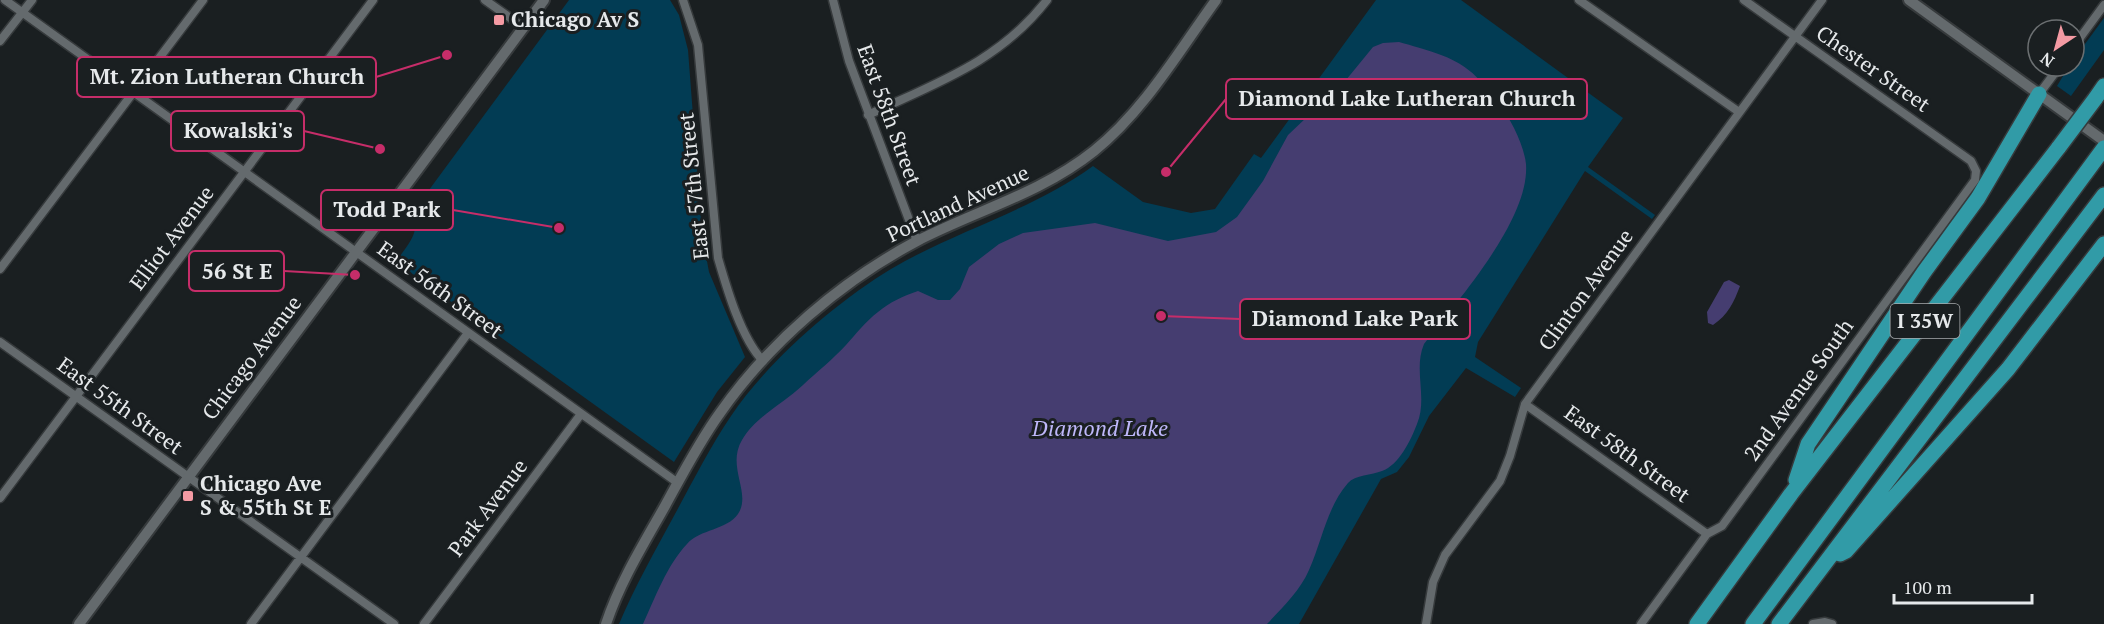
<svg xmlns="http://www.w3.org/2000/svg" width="2104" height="624" viewBox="0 0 2104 624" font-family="'PT Serif',serif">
	<rect width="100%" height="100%" fill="#1a1f21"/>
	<!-- green -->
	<path fill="#023c54" d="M569 0H670L679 15 688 50 702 234 709 272 745 357 717 392 674 462 396 262C407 245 422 232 412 213Z
		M1376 0H1461L1623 118 1588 167 1655 215 1652 219 1585 171 1478 342 1475 357 1521 388 1515 397 1466 368 1429 416 1409 457 1397 472 1381 479 1299 624H619C635 586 655 551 675 514 693 481 710 447 731 416 768 361 835 303 891 269 957 230 1031 211 1093 166L1143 202 1191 213 1215 209 1254 154 1261 158Z
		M2104 18V50L2071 96 2057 86 2069 66H2074V59Z"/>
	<!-- water -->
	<path fill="#453d70" d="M1399 42C1455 58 1469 61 1503 109 1513 124 1524 146 1526 164 1530 220 1457 301 1424 344 1413 370 1428 398 1417 424 1411 440 1399 465 1382 471 1372 475 1355 475 1348 483 1327 507 1322 541 1309 570 1300 591 1282 608 1267 624H643C655 598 667 565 687 544 700 529 727 530 738 514 752 493 726 467 742 440 756 416 783 404 803 385 817 372 833 359 846 345 856 334 866 321 878 312 890 302 903 296 918 291L938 300H950L960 289 969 267 999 244 1023 233 1095 223 1168 241 1216 232 1237 217 1263 181 1288 135 1346 80 1373 47 1383 43Z
		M1729 280 1740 286C1734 302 1728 315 1713 325L1708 323 1707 312 1724 282Z"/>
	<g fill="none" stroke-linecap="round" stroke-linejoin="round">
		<defs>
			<path id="minor" d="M5 0 678 483
				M485 0 523 27
				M683 0 698 45 718 258C727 289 741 338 763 361
				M833 0 849 61 917 241
				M1579 0 1739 112
				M0 41 32 0
				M2074 46 2104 5
				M2039 94 2060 66
				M868 115C936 83 999 62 1047 0
				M0 269 203 0
				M0 342 394 624
				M1525 404 1707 534
				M0 498 373 0
				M251 624 468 333
				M424 624 581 414
				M1426 624 1433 582 1445 555 1500 481 1510 456 1525 404 1822 0
				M1641 624 1707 534 1722 526 1975 180 1976 171 1971 161 1744 0
				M1813 624 1825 622 1832 624"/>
			<path id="tertiary" d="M1909 0 2104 141
				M79 624 544 0
				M606 624C620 582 643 545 665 506 682 475 699 442 720 413 770 342 840 282 917 241 977 210 1040 194 1094 151 1144 111 1179 51 1216 0"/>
			<path id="motorway" d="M2095 99 2104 86
				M1796 480 1808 444 1924 272 1978 198 2039 94
				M1840 554 1846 551 2008 369 2104 244
				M1697 624 1791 494 2059 147
				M1753 624 2104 148
				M1779 624 2104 195"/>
		</defs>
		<!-- minor casing -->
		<use href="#minor" stroke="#363a3c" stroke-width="11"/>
		<!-- tertiary casing -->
		<use href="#tertiary" stroke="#363a3c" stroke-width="14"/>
		<!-- motorway casing -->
		<use href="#motorway" stroke="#363a3c" stroke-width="18"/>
		<!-- minor -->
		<use href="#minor" stroke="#646a6d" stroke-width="8"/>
		<!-- tertiary -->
		<use href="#tertiary" stroke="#646a6d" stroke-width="10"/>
		<!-- motorway -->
		<use href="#motorway" stroke="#319ba7" stroke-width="15"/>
		<defs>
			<path id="motorway-bridge" d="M2059 147 2095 99"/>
		</defs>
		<!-- motorway-bridge casing -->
		<use href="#motorway-bridge" stroke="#363a3c" stroke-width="18" stroke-linecap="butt"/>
		<!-- motorway-bridge -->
		<use href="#motorway-bridge" stroke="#319ba7" stroke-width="15"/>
	</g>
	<!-- markers -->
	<g fill="#f49aa3" stroke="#1a1f21" stroke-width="2">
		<rect x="493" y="14" width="12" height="12" rx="3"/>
		<rect x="182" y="490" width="12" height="12" rx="3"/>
	</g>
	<g text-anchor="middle" stroke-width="6" stroke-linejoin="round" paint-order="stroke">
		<!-- shield labels -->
		<rect fill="#1a1f21" stroke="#a9acae" stroke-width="1.5" x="1890.5" y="304" width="69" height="34" rx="4.5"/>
		<g font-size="20" font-weight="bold" fill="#e6e9eb">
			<text x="1925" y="328">I 35W</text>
		</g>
		<!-- poi labels -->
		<g font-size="21" font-weight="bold" fill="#e6e9eb" stroke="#1a1f21" text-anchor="start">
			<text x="511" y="27">Chicago Av S</text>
			<text x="200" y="491">Chicago Ave<tspan x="200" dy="24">S &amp; 55th St E</tspan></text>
		</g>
		<!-- street labels -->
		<g font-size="21" fill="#e6e9eb" stroke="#1a1f21">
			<text transform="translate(1873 69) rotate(35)" y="7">Chester Street</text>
			<text transform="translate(889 115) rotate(70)" y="7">East 58th Street</text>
			<text transform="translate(694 186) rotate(-96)" y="7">East 57th Street</text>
			<text transform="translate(958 204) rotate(-25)" y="7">Portland Avenue</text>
			<text transform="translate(172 238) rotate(-53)" y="7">Elliot Avenue</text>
			<text transform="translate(440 290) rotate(36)" y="7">East 56th Street</text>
			<text transform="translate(1586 290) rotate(-54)" y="7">Clinton Avenue</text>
			<text transform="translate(252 358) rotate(-53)" y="7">Chicago Avenue</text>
			<text transform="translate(1799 390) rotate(-54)" y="7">2nd Avenue South</text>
			<text transform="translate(120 406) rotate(36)" y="7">East 55th Street</text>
			<text transform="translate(1627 454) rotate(36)" y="7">East 58th Street</text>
			<text transform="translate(488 508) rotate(-53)" y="7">Park Avenue</text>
		</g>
		<!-- water labels -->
		<g font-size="22" font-style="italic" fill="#beb7f9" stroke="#1a1f21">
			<text x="1100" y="436">Diamond Lake</text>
		</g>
	</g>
	<!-- callouts -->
	<path fill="none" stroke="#c62d69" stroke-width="2" d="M447 55L376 77M1166 172L1226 99M380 149L304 131M559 228L453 210M355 275L284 271M1161 316L1240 319"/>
	<g fill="#c62d69" stroke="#1a1f21" stroke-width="2">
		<circle cx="447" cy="55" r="6"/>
		<circle cx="1166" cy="172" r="6"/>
		<circle cx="380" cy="149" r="6"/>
		<circle cx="559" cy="228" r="6"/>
		<circle cx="355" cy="275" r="6"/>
		<circle cx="1161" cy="316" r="6"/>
	</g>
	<g fill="#1a1f21" stroke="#c62d69" stroke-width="2">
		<rect x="77" y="57" width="299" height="40" rx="6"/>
		<rect x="1226" y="79" width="361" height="40" rx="6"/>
		<rect x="171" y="111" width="133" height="40" rx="6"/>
		<rect x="321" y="190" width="132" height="40" rx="6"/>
		<rect x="189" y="251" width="95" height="40" rx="6"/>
		<rect x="1240" y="299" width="230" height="40" rx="6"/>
	</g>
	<g font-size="22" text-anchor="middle" font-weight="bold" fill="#e6e9eb">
		<text x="227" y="84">Mt. Zion Lutheran Church</text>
		<text x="1407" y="106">Diamond Lake Lutheran Church</text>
		<text x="238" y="138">Kowalski's</text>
		<text x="387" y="217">Todd Park</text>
		<text x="237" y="279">56 St E</text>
		<text x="1355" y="326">Diamond Lake Park</text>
	</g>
	<!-- north arrow -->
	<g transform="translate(2056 48) rotate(216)"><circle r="28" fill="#1a1f21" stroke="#6c7072" stroke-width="1.5"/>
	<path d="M0-4.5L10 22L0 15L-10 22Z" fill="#f49aa3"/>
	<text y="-9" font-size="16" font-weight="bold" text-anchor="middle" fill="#e6e9eb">N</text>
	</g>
	<!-- scale -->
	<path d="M1894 594v9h138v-9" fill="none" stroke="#e6e9eb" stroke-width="3"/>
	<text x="1903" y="594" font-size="18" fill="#e6e9eb" stroke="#1a1f21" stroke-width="4.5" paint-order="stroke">100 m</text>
</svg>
